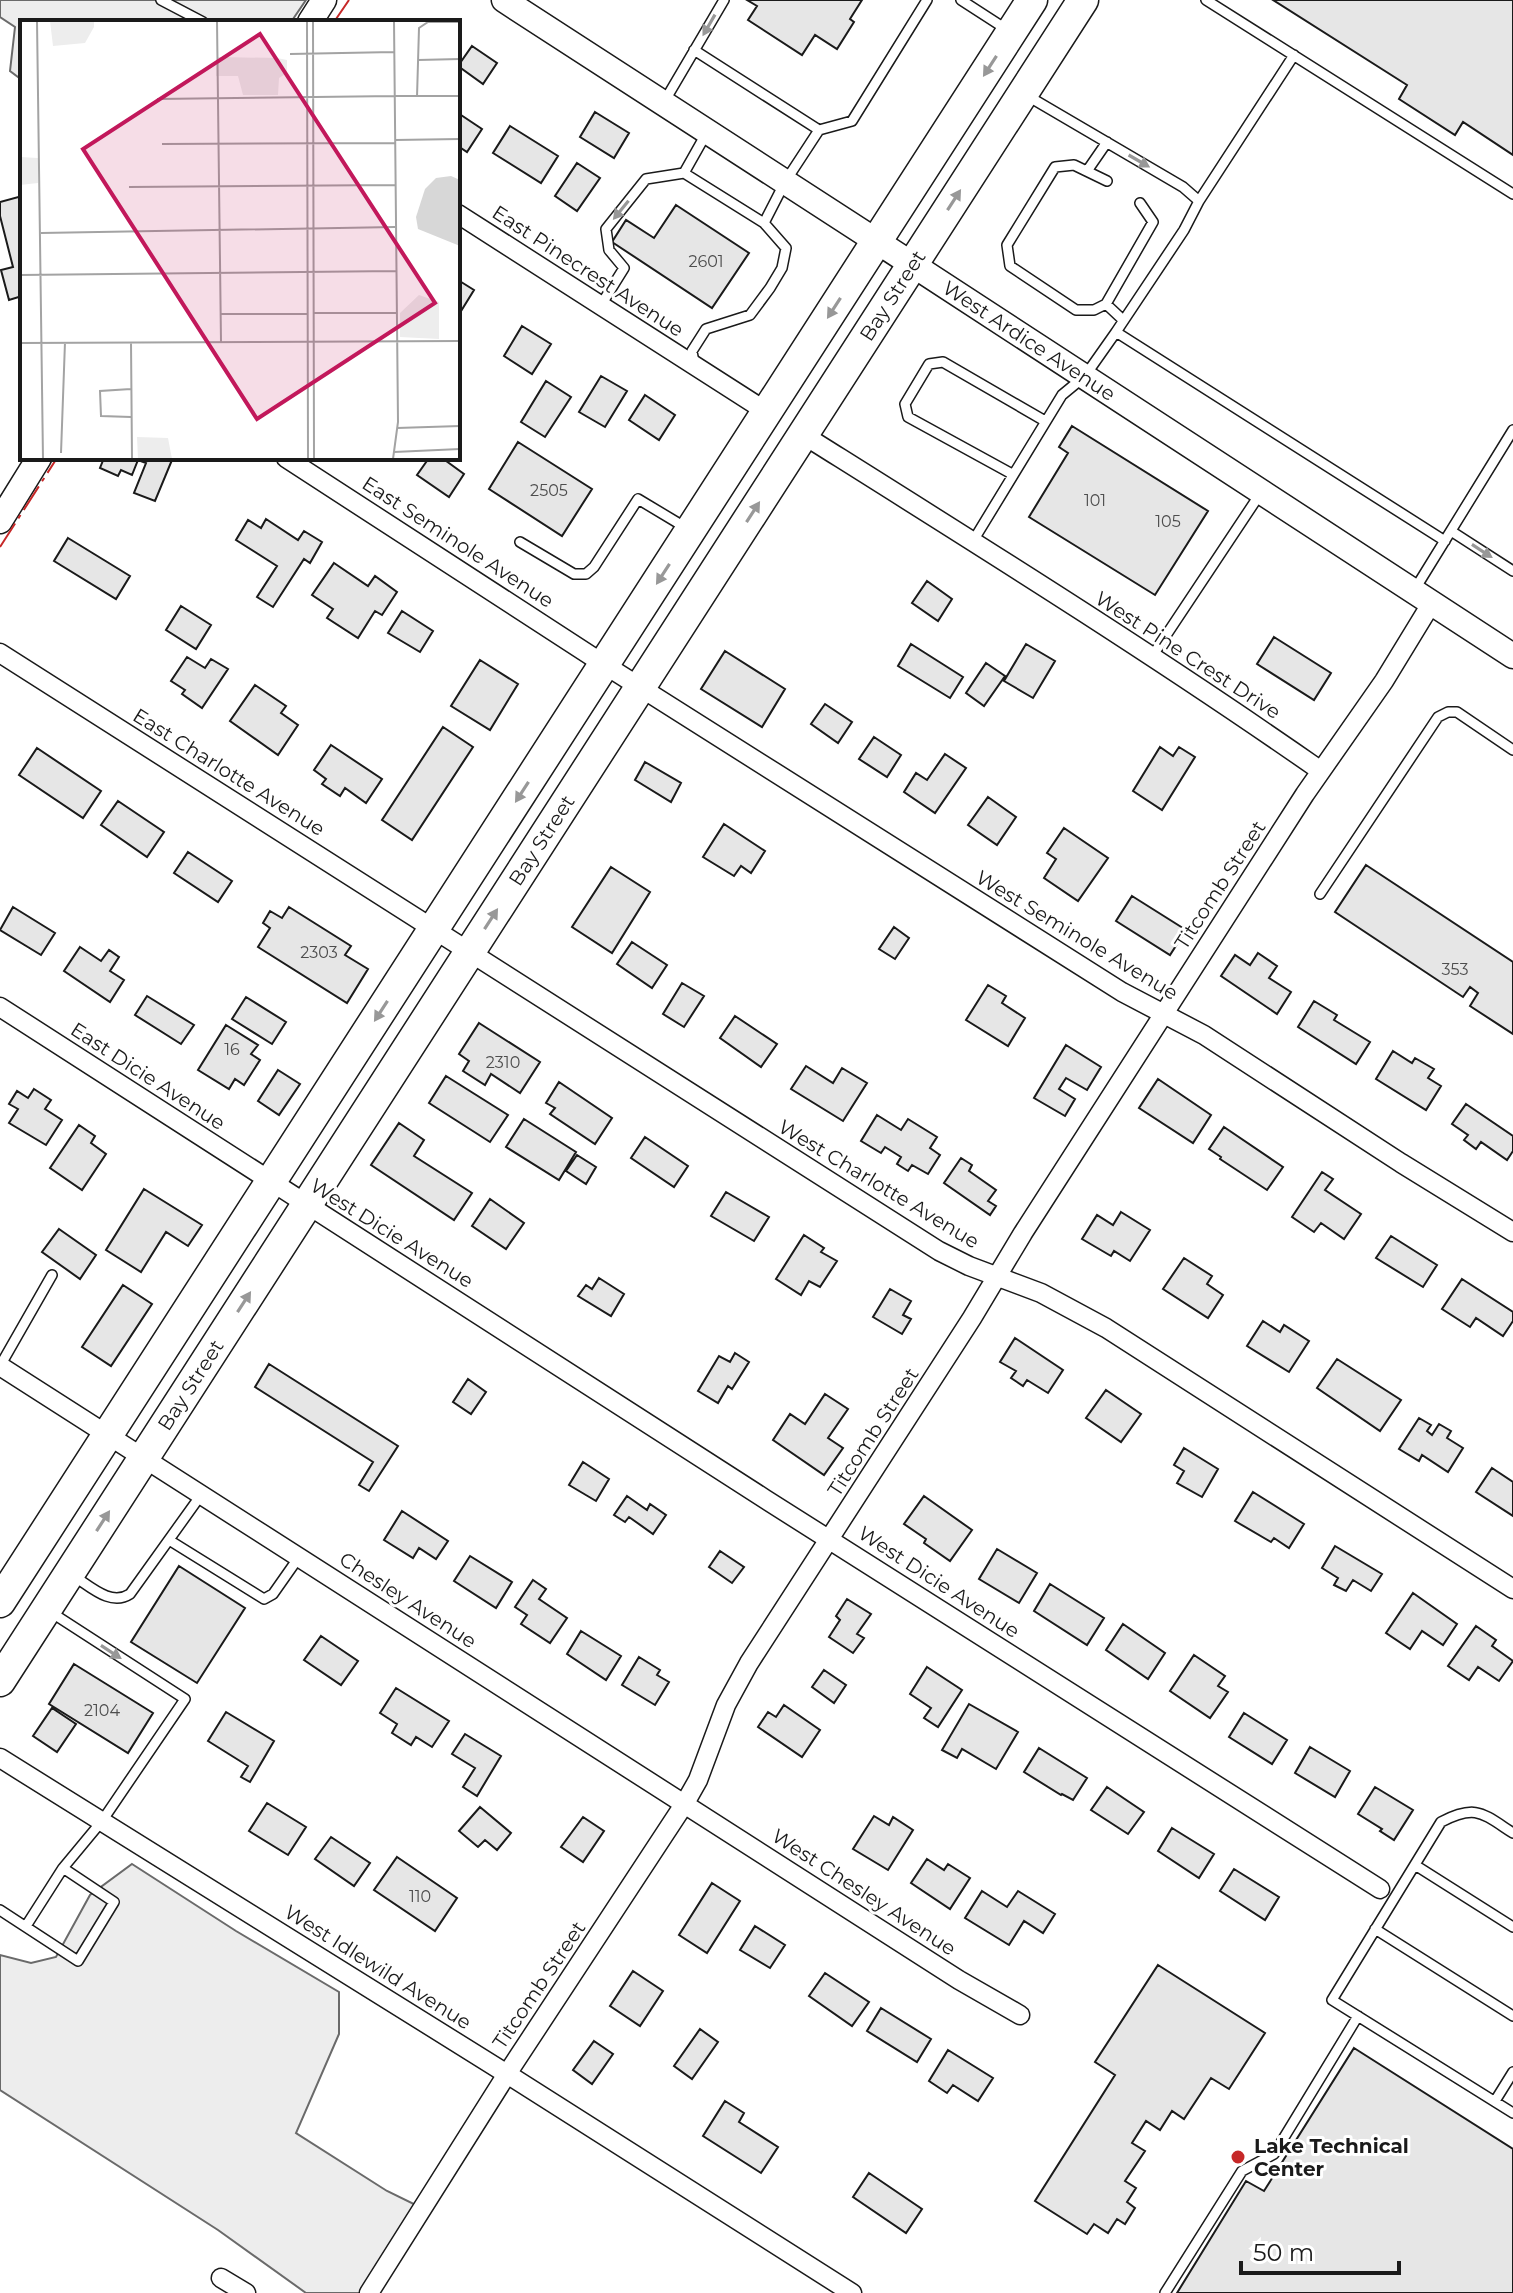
<svg xmlns="http://www.w3.org/2000/svg" width="1513" height="2293" viewBox="0 0 1513 2293" font-family="Montserrat,sans-serif">
	<rect width="100%" height="100%" fill="#fff"/>
	<!-- built -->
	<path fill="#ededed" stroke="#6a6a6a" stroke-width="2" d="M0 0H306L291 22H22V80L10 71 15 27 0 17Z
		M132 1864 236 1931 339 1992V2034L296 2133 387 2191 428 2211 372 2293H306L218 2230 0 2090V1955L31 1963 56 1957 90 1895Z"/>
	<!-- building -->
	<path fill="#e6e6e6" stroke="#1a1a1a" stroke-width="2" d="M747 0H862L850 19 854 22 837 49 815 35 802 55 748 20 757 6Z
		M1273 0H1513V155L1463 122 1455 135 1399 99 1407 85Z
		M472 46 497 63 483 84 458 66Z
		M595 112 629 133 614 158 580 137Z
		M458 113 482 129 467 152 458 146Z
		M510 126 558 156 541 183 493 153Z
		M577 163 600 178 577 211 555 196Z
		M22 196V296L9 300 1 270 13 267 0 216V202Z
		M676 205 749 253 712 308 612 242 626 220 654 238Z
		M458 280 474 290 458 316Z
		M522 326 551 344 532 374 504 356Z
		M601 376 627 391 605 427 579 412Z
		M546 381 571 397 545 437 521 422Z
		M645 395 675 415 659 440 629 420Z
		M1072 426 1208 511 1155 595 1029 517 1068 453 1059 447Z
		M518 442 592 489 562 536 489 489Z
		M104 458H167L172 460 155 501 134 493 146 463 138 460 132 475 121 470 118 476 100 468Z
		M429 458H442L464 474 449 497 417 475Z
		M266 519 298 540 304 531 322 542 310 563 304 559 273 607 257 597 277 566 236 540 248 520 261 528Z
		M68 538 130 576 116 599 54 561Z
		M334 563 368 586 375 576 397 592 382 615 375 611 358 638 327 618 333 609 312 595Z
		M927 581 952 599 938 621 912 603Z
		M181 606 211 625 196 649 166 630Z
		M402 611 433 631 420 652 388 633Z
		M1274 637 1331 673 1314 700 1257 664Z
		M911 644 963 677 950 698 898 666Z
		M1026 644 1055 661 1033 698 1004 681Z
		M725 651 785 689 762 727 701 689Z
		M187 657 205 668 211 659 228 669 202 708 182 694 185 690 171 681Z
		M480 660 518 684 490 730 451 706Z
		M986 663 1005 676 984 706 966 693Z
		M255 685 286 706 281 713 298 725 278 755 230 721Z
		M825 704 852 722 838 743 811 724Z
		M443 727 473 747 412 840 382 820Z
		M874 737 901 755 887 777 859 759Z
		M331 745 382 779 366 803 345 788 340 796 322 784 326 779 314 770Z
		M1160 747 1173 756 1179 747 1195 757 1162 810 1133 791Z
		M37 748 101 791 83 818 19 775Z
		M945 754 966 768 935 813 904 792 916 773 927 780Z
		M645 762 681 783 671 802 635 780Z
		M988 797 1016 817 997 845 968 825Z
		M118 801 164 832 147 857 101 825Z
		M724 824 765 851 751 873 741 866 734 876 703 857Z
		M1064 828 1108 858 1078 901 1044 878 1056 859 1047 853Z
		M188 852 232 881 218 902 174 873Z
		M1366 865 1513 962V1034L1470 1006 1478 993 1470 987 1463 997 1335 912Z
		M611 867 650 892 612 953 572 927Z
		M1132 896 1186 930 1170 955 1116 921Z
		M13 907 55 933 41 955 0 930Z
		M289 907 351 946 345 955 368 969 347 1003 258 947 270 928 263 923 270 911 282 918Z
		M894 927 909 938 895 959 879 949Z
		M632 942 667 965 652 988 617 964Z
		M80 947 101 961 109 950 119 957 110 971 124 980 110 1002 64 971Z
		M1258 953 1277 966 1269 978 1291 992 1277 1014 1221 976 1235 955 1250 965Z
		M682 983 704 996 684 1027 663 1014Z
		M988 985 1006 996 1002 1003 1025 1018 1008 1046 966 1020Z
		M147 996 194 1025 181 1044 135 1015Z
		M246 997 286 1022 272 1044 232 1019Z
		M1314 1001 1337 1015 1334 1020 1370 1042 1356 1064 1298 1027Z
		M735 1016 777 1044 761 1067 720 1038Z
		M479 1023 540 1062 520 1093 491 1074 485 1085 463 1071 469 1061 459 1054Z
		M226 1025 258 1045 251 1054 260 1060 244 1085 235 1079 229 1089 198 1070Z
		M1066 1045 1101 1067 1087 1090 1066 1078 1059 1089 1075 1099 1065 1116 1034 1098Z
		M1393 1051 1412 1063 1415 1058 1434 1069 1428 1078 1441 1086 1426 1110 1376 1079Z
		M806 1066 833 1083 842 1068 867 1083 843 1121 791 1089Z
		M278 1070 300 1084 279 1115 258 1101Z
		M446 1076 508 1115 490 1142 429 1103Z
		M1158 1079 1211 1115 1193 1143 1139 1108Z
		M559 1082 612 1118 595 1144 550 1114 555 1108 546 1103Z
		M34 1089 51 1100 45 1109 62 1120 46 1145 9 1123 18 1109 9 1104 17 1091 28 1098Z
		M1466 1104 1513 1136V1151L1507 1160 1481 1142 1476 1149 1464 1140 1468 1135 1452 1124Z
		M877 1115 901 1130 908 1119 937 1137 930 1148 940 1155 928 1174 912 1165 908 1171 897 1164 901 1157 885 1147 881 1153 861 1141Z
		M524 1119 576 1152 559 1180 506 1147Z
		M399 1123 424 1140 414 1156 472 1193 454 1220 371 1165Z
		M79 1125 95 1136 91 1143 106 1154 82 1190 50 1168Z
		M1224 1127 1283 1167 1267 1190 1220 1159 1221 1157 1209 1149Z
		M645 1137 688 1166 674 1187 631 1158Z
		M577 1155 596 1167 586 1184 566 1171Z
		M961 1158 972 1165 969 1171 996 1190 988 1201 996 1206 990 1215 944 1183Z
		M1322 1172 1333 1179 1325 1190 1361 1214 1344 1239 1321 1223 1314 1232 1292 1217Z
		M144 1189 202 1225 188 1246 166 1232 141 1272 106 1250Z
		M726 1192 769 1217 754 1241 711 1216Z
		M490 1199 524 1223 506 1249 472 1226Z
		M1121 1212 1150 1230 1130 1261 1114 1251 1111 1256 1082 1239 1097 1215 1113 1225Z
		M59 1229 96 1255 80 1279 42 1252Z
		M804 1235 824 1248 821 1252 837 1261 820 1287 809 1281 801 1295 776 1279Z
		M1391 1236 1437 1265 1423 1287 1376 1258Z
		M1184 1258 1212 1276 1207 1284 1223 1295 1208 1318 1163 1289Z
		M599 1278 624 1294 611 1316 578 1296 586 1285 592 1289Z
		M1462 1279 1513 1312V1321L1503 1336 1476 1318 1470 1327 1442 1309Z
		M123 1285 152 1304 111 1366 82 1347Z
		M890 1289 911 1301 903 1315 911 1319 902 1334 873 1317Z
		M1263 1321 1280 1332 1284 1325 1309 1341 1289 1372 1247 1346Z
		M1015 1338 1063 1370 1048 1393 1027 1380 1023 1386 1011 1378 1016 1371 1000 1362Z
		M735 1353 749 1362 732 1389 728 1386 718 1403 698 1391 719 1356 730 1362Z
		M1337 1359 1401 1400 1380 1431 1317 1388Z
		M269 1364 398 1446 369 1491 359 1485 373 1462 255 1387Z
		M468 1379 486 1392 471 1414 453 1402Z
		M1106 1390 1141 1414 1121 1442 1086 1418Z
		M825 1394 848 1409 828 1438 843 1448 824 1475 773 1440 790 1414 805 1424Z
		M1419 1418 1431 1425 1427 1431 1432 1435 1439 1424 1451 1431 1447 1438 1463 1448 1448 1472 1422 1455 1419 1461 1399 1449Z
		M1184 1448 1218 1469 1202 1497 1177 1483 1184 1471 1174 1465Z
		M583 1462 609 1479 596 1501 569 1485Z
		M1492 1468 1513 1482V1516L1476 1492Z
		M1253 1492 1304 1524 1289 1548 1274 1538 1271 1542 1235 1521Z
		M627 1496 647 1510 650 1504 666 1515 653 1534 629 1517 625 1522 614 1515Z
		M924 1496 972 1530 950 1561 924 1543 926 1539 904 1524Z
		M402 1511 448 1541 436 1559 419 1548 413 1558 384 1540Z
		M1335 1546 1382 1574 1371 1591 1353 1580 1346 1591 1334 1585 1338 1578 1322 1568Z
		M997 1549 1037 1573 1019 1603 979 1579Z
		M720 1551 744 1567 732 1583 709 1567Z
		M470 1556 512 1582 496 1608 454 1581Z
		M179 1566 245 1608 197 1683 131 1642Z
		M533 1580 546 1589 539 1599 567 1618 550 1643 521 1624 527 1615 515 1607Z
		M1050 1584 1104 1618 1087 1645 1034 1611Z
		M1413 1593 1457 1624 1443 1645 1422 1631 1410 1649 1386 1633Z
		M847 1599 871 1614 857 1634 864 1638 853 1653 829 1637 840 1620 836 1616Z
		M1123 1624 1165 1653 1148 1679 1106 1650Z
		M1476 1626 1496 1640 1492 1646 1513 1661 1499 1681 1478 1667 1469 1680 1448 1666Z
		M581 1631 621 1656 606 1680 567 1654Z
		M321 1636 358 1661 341 1685 304 1660Z
		M1194 1655 1225 1676 1218 1686 1228 1692 1210 1718 1170 1691Z
		M639 1657 660 1670 657 1675 669 1682 655 1705 622 1685Z
		M74 1664 153 1713 128 1753 49 1704Z
		M927 1667 962 1690 938 1727 924 1718 931 1708 910 1694Z
		M824 1670 846 1685 834 1703 812 1687Z
		M396 1688 449 1721 432 1747 416 1737 411 1745 392 1733 397 1724 380 1713Z
		M969 1704 1018 1732 996 1769 962 1749 957 1758 942 1750Z
		M784 1705 820 1730 802 1757 758 1727 768 1712 776 1717Z
		M52 1708 76 1724 57 1752 33 1736Z
		M226 1712 274 1741 250 1782 241 1777 248 1766 208 1741Z
		M1244 1713 1287 1740 1272 1764 1229 1737Z
		M465 1734 501 1756 477 1796 463 1787 475 1768 452 1754Z
		M1310 1747 1350 1771 1335 1797 1295 1773Z
		M1039 1748 1087 1778 1073 1800 1062 1794 1061 1795 1024 1772Z
		M1107 1787 1144 1812 1128 1834 1091 1810Z
		M1375 1787 1413 1810 1394 1840 1380 1831 1382 1829 1358 1814Z
		M267 1803 306 1827 288 1855 249 1831Z
		M480 1807 511 1833 497 1850 485 1840 478 1847 459 1831Z
		M874 1816 889 1825 893 1817 913 1830 888 1870 853 1849Z
		M583 1817 604 1831 583 1862 561 1847Z
		M1172 1828 1214 1854 1199 1878 1158 1851Z
		M331 1837 370 1863 354 1886 315 1859Z
		M397 1857 457 1898 435 1931 374 1890Z
		M927 1859 944 1870 948 1864 970 1878 950 1909 911 1883Z
		M1234 1869 1279 1897 1265 1920 1220 1891Z
		M712 1883 740 1901 707 1953 679 1935Z
		M982 1891 1007 1907 1018 1891 1055 1914 1043 1933 1024 1921 1009 1945 965 1918Z
		M755 1926 785 1945 770 1968 740 1950Z
		M1158 1965 1265 2033 1229 2089 1211 2078 1184 2119 1172 2111 1160 2130 1146 2121 1132 2143 1145 2151 1125 2181 1136 2188 1127 2202 1135 2208 1125 2224 1117 2219 1108 2233 1094 2224 1087 2234 1035 2201 1115 2075 1095 2062Z
		M633 1971 663 1991 640 2026 610 2006Z
		M825 1973 869 2002 852 2026 809 1996Z
		M881 2008 931 2039 917 2062 867 2031Z
		M700 2029 718 2042 692 2079 674 2066Z
		M594 2041 613 2054 592 2084 573 2070Z
		M1354 2048 1513 2149V2293H1177L1246 2181 1264 2191Z
		M948 2050 993 2078 978 2101 953 2085 947 2093 929 2081Z
		M725 2101 744 2113 739 2122 778 2147 761 2173 703 2136Z
		M869 2173 922 2209 906 2233 853 2197Z"/>
	<g fill="none" stroke-linecap="round" stroke-linejoin="round">
		<defs>
			<path id="service" d="M161 0 203 22
				M961 0 1009 31
				M1206 0 1513 194
				M694 50 819 130
				M1026 95 1183 187 1199 201
				M664 102 724 0
				M1087 171 1107 142
				M684 173 706 134
				M1106 304 1094 310H1076L1010 266 1007 245 1055 167 1074 165 1107 181
				M601 305 624 268 609 250 606 229 646 179 684 173 764 223
				M1123 320 1106 304 1153 222 1140 203
				M1116 332 1445 541
				M694 363 692 351 706 329 750 315 770 288 782 268 786 248 764 223 785 182 819 130 852 121 927 0
				M1012 474 908 417 905 404 929 364 943 362 1045 421
				M1451 531 1513 571
				M973 541 1062 395 1085 376 1116 332 1184 230 1199 201 1294 55
				M520 542 574 574H586L594 567 638 499 688 529
				M1415 589 1513 430
				M1151 658 1260 494
				M1320 894 1438 717 1448 712H1457L1513 750
				M0 1366 52 1275
				M169 1540 264 1599 273 1594 299 1557
				M72 1575C89 1585 110 1607 130 1594L201 1495
				M49 1611 185 1699 102 1821 63 1868
				M1513 1833C1482 1813 1476 1804 1441 1822L1332 2000 1513 2113
				M1415 1865 1513 1927
				M0 1910 78 1961 114 1902 63 1868 26 1926
				M1375 1929 1513 2016
				M1495 2101 1513 2072
				M1165 2293 1242 2171 1274 2154 1358 2016"/>
			<path id="minor" d="M458 214 767 412
				M802 434C977 544 1152 653 1321 771
				M286 458 605 665 1122 992 1204 1035 1401 1163 1513 1232
				M0 653 939 1251 969 1266 1041 1293 1106 1328 1513 1589
				M0 1007 765 1499 1380 1889
				M0 1366 959 1980 1020 2015
				M0 1758 507 2074 852 2293
				M221 2278 246 2293
				M369 2293 507 2074 685 1803 698 1780 726 1705 749 1663 972 1318 1023 1233 1305 794 1384 681 1431 604"/>
			<g id="tertiary">
				<path id="s1" d="M504 0C842 216 1176 439 1513 656"/>
				<path d="M310 22 324 0"/>
				<path d="M0 521 39 458"/>
			</g>
			<g id="primary">
				<path d="M0 1602 1032 0"/>
				<path id="s2" d="M0 1681 1083 0"/>
			</g>
		</defs>
		<!-- service casing -->
		<use href="#service" stroke="#1a1a1a" stroke-width="12"/>
		<!-- minor casing -->
		<use href="#minor" stroke="#1a1a1a" stroke-width="21"/>
		<!-- tertiary casing -->
		<use href="#tertiary" stroke="#1a1a1a" stroke-width="27"/>
		<!-- primary casing -->
		<use href="#primary" stroke="#1a1a1a" stroke-width="33"/>
		<!-- service -->
		<use href="#service" stroke="#fff" stroke-width="9"/>
		<!-- minor -->
		<use href="#minor" stroke="#fff" stroke-width="18"/>
		<!-- tertiary -->
		<use href="#tertiary" stroke="#fff" stroke-width="24"/>
		<!-- primary -->
		<use href="#primary" stroke="#fff" stroke-width="30"/>
		<!-- power -->
		<path stroke="#c62828" stroke-width="2" stroke-dasharray="28 6 4 6" stroke-linecap="butt" d="M334 22 349 0
			M0 547 57 458"/>
	</g>
	<!-- one-way arrows -->
	<defs><path id="oneway-solid" d="M-6-.8H1V-3.2L6.5 0L1 3.2V.8H-6Z" transform="scale(2)"/></defs>
	<g fill="#989898">
		<use href="#oneway-solid" transform="translate(709 25) rotate(120)"/>
		<use href="#oneway-solid" transform="translate(990 66) rotate(123)"/>
		<use href="#oneway-solid" transform="translate(1139 161) rotate(30)"/>
		<use href="#oneway-solid" transform="translate(954 200) rotate(-57)"/>
		<use href="#oneway-solid" transform="translate(621 210) rotate(129)"/>
		<use href="#oneway-solid" transform="translate(834 308) rotate(123)"/>
		<use href="#oneway-solid" transform="translate(753 512) rotate(-57)"/>
		<use href="#oneway-solid" transform="translate(1482 551) rotate(33)"/>
		<use href="#oneway-solid" transform="translate(663 574) rotate(123)"/>
		<use href="#oneway-solid" transform="translate(522 792) rotate(123)"/>
		<use href="#oneway-solid" transform="translate(491 919) rotate(-57)"/>
		<use href="#oneway-solid" transform="translate(381 1011) rotate(123)"/>
		<use href="#oneway-solid" transform="translate(244 1302) rotate(-57)"/>
		<use href="#oneway-solid" transform="translate(103 1521) rotate(-57)"/>
		<use href="#oneway-solid" transform="translate(111 1652) rotate(33)"/>
	</g>
	<!-- markers -->
	<circle fill="#c62828" stroke="#fff" stroke-width="3" cx="1238" cy="2157" r="8"/>
	<g text-anchor="middle" stroke-width="6" stroke-linejoin="round" paint-order="stroke">
		<!-- number labels -->
		<g font-size="16" fill="#4d4d4d">
			<text x="706" y="267">2601</text>
			<text x="549" y="496">2505</text>
			<text x="1095" y="506">101</text>
			<text x="1168" y="527">105</text>
			<text x="319" y="958">2303</text>
			<text x="1455" y="975">353</text>
			<text x="232" y="1055">16</text>
			<text x="503" y="1068">2310</text>
			<text x="102" y="1716">2104</text>
			<text x="420" y="1902">110</text>
		</g>
		<!-- street labels -->
		<g font-size="20" fill="#1a1a1a" stroke="#fff">
			<text transform="translate(588 271) rotate(33)" y="7">East Pinecrest Avenue</text>
			<text dy="7" stroke="none"><textPath href="#s2" startOffset="1648">Bay Street</textPath></text>
			<text dy="7" stroke="none"><textPath href="#s1" startOffset="626">West Ardice Avenue</textPath></text>
			<text transform="translate(458 542) rotate(33)" y="7">East Seminole Avenue</text>
			<text transform="translate(1188 655) rotate(33)" y="7">West Pine Crest Drive</text>
			<text transform="translate(229 772) rotate(32)" y="7">East Charlotte Avenue</text>
			<text dy="7" stroke="none"><textPath href="#s2" startOffset="1000">Bay Street</textPath></text>
			<text transform="translate(1220 885) rotate(-57)" y="7">Titcomb Street</text>
			<text transform="translate(1077 935) rotate(31)" y="7">West Seminole Avenue</text>
			<text transform="translate(148 1076) rotate(33)" y="7">East Dicie Avenue</text>
			<text transform="translate(879 1184) rotate(31)" y="7">West Charlotte Avenue</text>
			<text transform="translate(392 1233) rotate(32)" y="7">West Dicie Avenue</text>
			<text dy="7" stroke="none"><textPath href="#s2" startOffset="352">Bay Street</textPath></text>
			<text transform="translate(873 1432) rotate(-57)" y="7">Titcomb Street</text>
			<text transform="translate(939 1582) rotate(33)" y="7">West Dicie Avenue</text>
			<text transform="translate(408 1600) rotate(33)" y="7">Chesley Avenue</text>
			<text transform="translate(864 1892) rotate(33)" y="7">West Chesley Avenue</text>
			<text transform="translate(378 1967) rotate(32)" y="7">West Idlewild Avenue</text>
			<text transform="translate(539 1985) rotate(-56)" y="7">Titcomb Street</text>
		</g>
		<!-- poi labels -->
		<g font-size="20" font-weight="bold" fill="#1a1a1a" stroke="#fff" text-anchor="start">
			<text x="1254" y="2153">Lake Technical<tspan x="1254" dy="23">Center</tspan></text>
		</g>
	</g>
	<!-- overview -->
	<g transform="translate(20 20)">
		<rect width="440" height="440" fill="#fff"/>
		<path d="M30 1H74V7L65 23 33 26ZM197 37 257 38 267 40V53L259 58 258 75H223L218 56H196ZM0 137 18 138V163L0 165ZM399 275 419 282V319L380 317V293ZM117 417 148 418 152 439H118Z" fill="#ededed"/>
		<path d="M431 156 440 160V226L398 209 396 197 405 169 416 158Z" fill="#d7d7d7"/>
		<path fill="none" stroke="#a3a3a3" stroke-width="2" d="M17 1 23 439M197 1 201 322M287 1 288 439M293 1 294 439M270 34 374 32M398 40 440 39M375 76H440M397 77 399 8 408 2H440M137 79 375 76M375 120 440 119M142 124 375 123M109 167 375 165M21 213 375 207M0 255 376 251M294 293H377M201 294H287M111 322 112 439M0 323 440 321M111 369 80 371 81 396 111 397M377 408 440 406M374 432 440 429M41 433 45 322M373 439 378 402 374 1"/>
		<path fill="#c2185b" fill-opacity="0.15" stroke="#c2185b" stroke-width="4" d="M240 14 415 283 237 399 63 129Z"/>
		<rect width="440" height="440" fill="none" stroke="#1a1a1a" stroke-width="4"/>
	</g>
	<!-- scale -->
	<path d="M1241 2261v12h158v-12" fill="none" stroke="#1a1a1a" stroke-width="4"/>
	<text x="1253" y="2261" font-size="24" fill="#1a1a1a" stroke="#ffffff" stroke-width="6" paint-order="stroke">50 m</text>
</svg>
